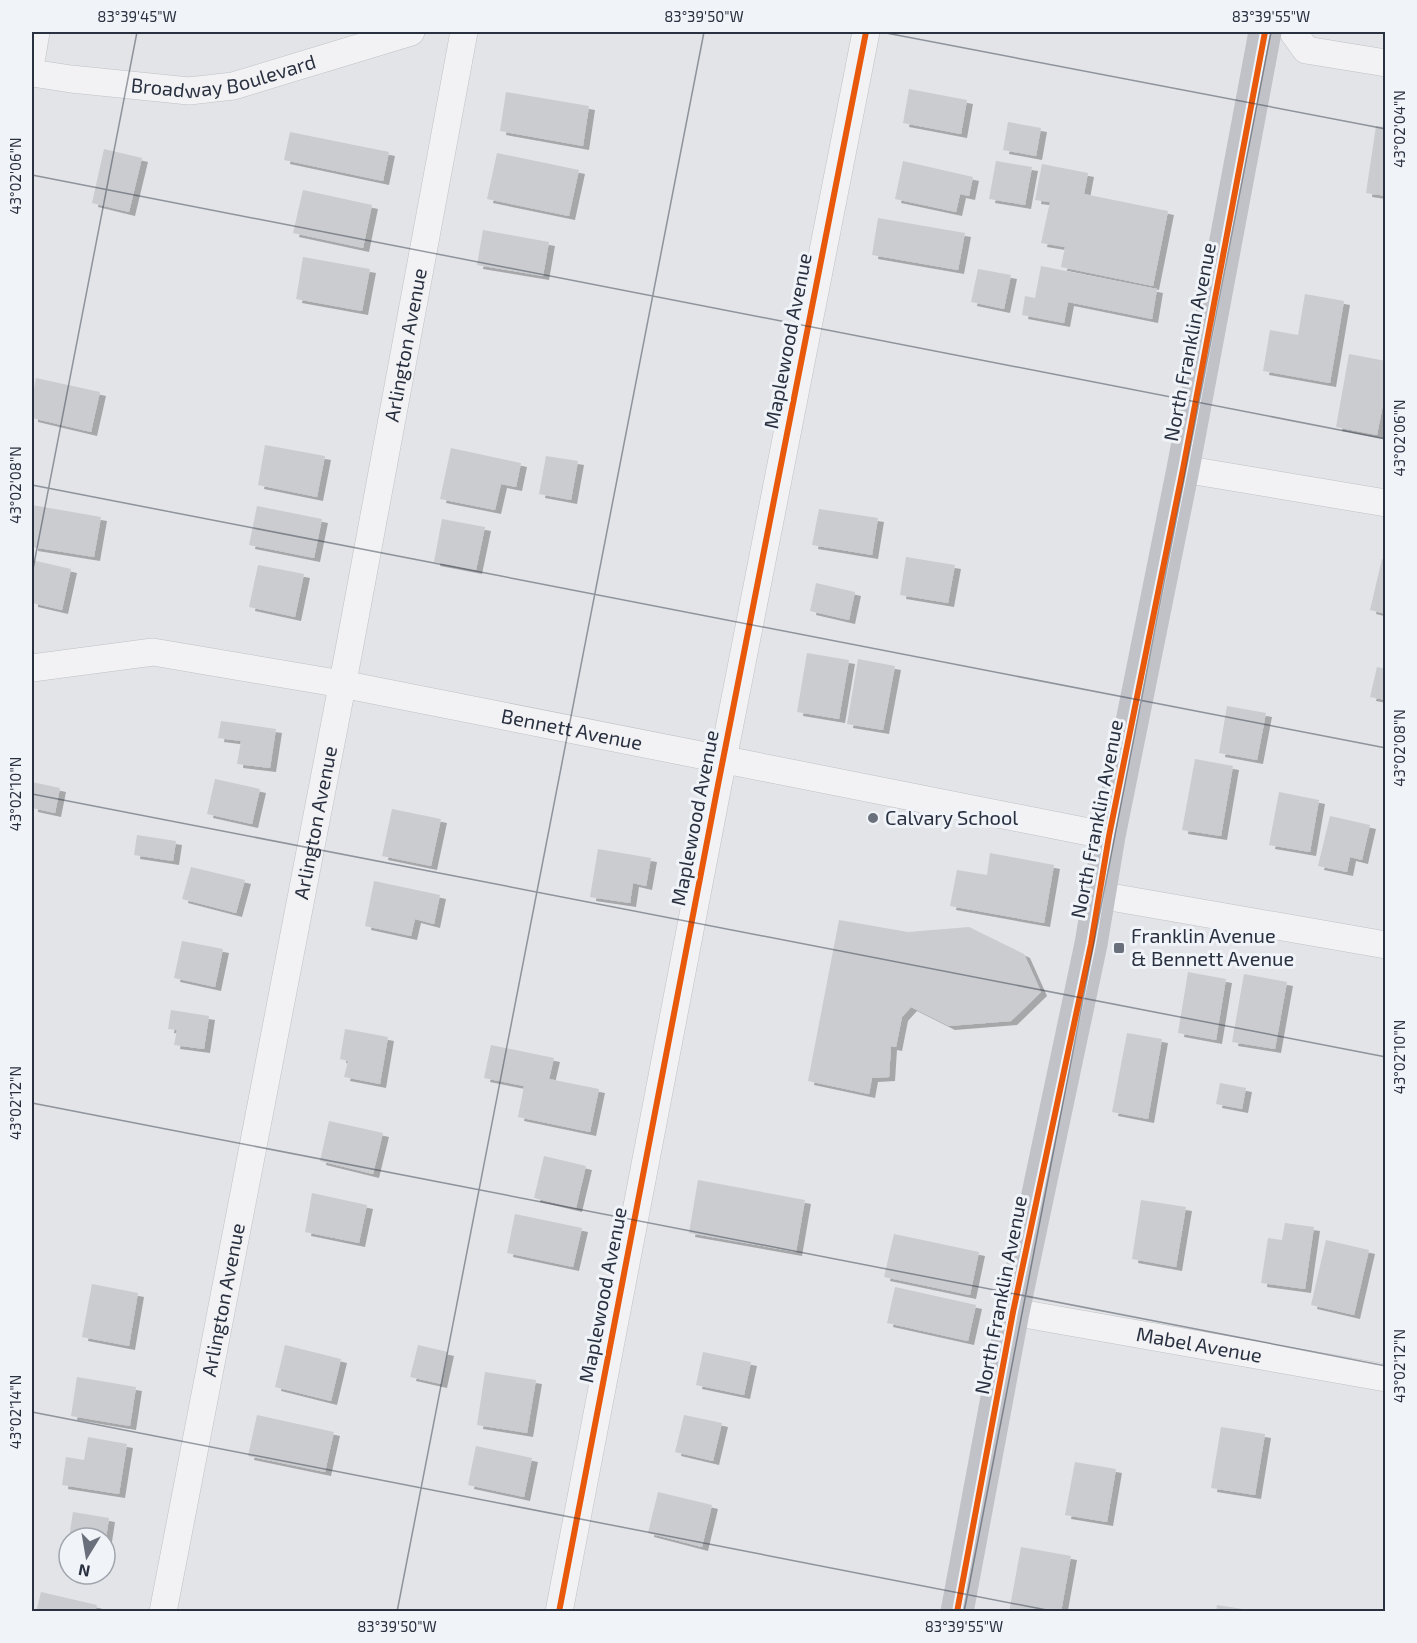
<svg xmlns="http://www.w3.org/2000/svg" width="1417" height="1643" viewBox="0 0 1417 1643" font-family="'Exo 2',sans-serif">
	<defs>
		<filter id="shadow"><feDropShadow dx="6" dy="4" stdDeviation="0" flood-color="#0004"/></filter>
	</defs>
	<rect width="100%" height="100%" fill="#e2e4e7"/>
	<!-- building -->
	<path fill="#cacccf" filter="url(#shadow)" d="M909 89 967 100 961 134 903 123Z
		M506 92 589 106 583 146 500 131Z
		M1008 122 1041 128 1036 156 1003 150Z
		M1376 126 1386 127V196L1366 193Z
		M290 132 389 152 383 181 284 160Z
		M104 149 142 158 129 212 92 203Z
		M497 153 579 170 569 216 487 199Z
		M903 161 973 177 969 196 960 194 956 212 895 199Z
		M996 161 1032 167 1025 205 989 199Z
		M1042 164 1088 173 1084 194 1168 211 1153 286 1061 267 1065 247 1041 243 1050 202 1035 200Z
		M303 190 372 205 363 248 293 233Z
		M878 218 965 233 958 270 872 255Z
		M483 230 549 242 543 276 477 265Z
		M303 257 370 269 362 311 296 299Z
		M1041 266 1157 289 1152 319 1068 302 1064 323 1022 315 1025 296 1035 298Z
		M978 269 1011 275 1004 309 971 302Z
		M1305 294 1344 301 1330 383 1263 371 1270 330 1298 335Z
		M1349 354 1386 361V389L1377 435 1336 427Z
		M36 378 100 392 91 432 32 418V399Z
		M265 445 325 456 317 497 258 485Z
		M451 448 521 463 516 487 501 484 495 510 440 499Z
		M546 456 578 461 571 500 539 494Z
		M32 505 101 517 94 557 32 547Z
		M257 506 322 519 314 558 249 545Z
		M819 509 878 518 872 555 812 545Z
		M442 519 485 527 476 570 434 562Z
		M906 557 955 565 948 603 900 595Z
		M1382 559 1386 560V614L1370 610Z
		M32 560 71 569 62 610 32 603Z
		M258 565 304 574 295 617 249 607Z
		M816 583 855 592 849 620 810 611Z
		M807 653 849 660 839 719 797 712Z
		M858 659 895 666 883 730 847 724Z
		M1377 667 1386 669V700L1370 697Z
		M1227 706 1266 713 1257 760 1219 753Z
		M221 721 276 729 270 768 237 764 241 741 218 738Z
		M1195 759 1233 766 1221 836 1182 830Z
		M215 779 260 789 252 824 207 814Z
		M32 782 60 788 55 813 32 808Z
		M1279 792 1319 800 1310 852 1269 845Z
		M392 809 441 819 431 866 382 856Z
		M1330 816 1370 825 1362 860 1350 857 1347 872 1318 866Z
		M137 835 176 841 173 861 134 855Z
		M598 849 651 858 646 886 633 883 630 903 590 897Z
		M990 853 1054 865 1044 923 950 906 957 870 987 875Z
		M191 867 245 880 236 913 182 899Z
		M374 881 440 895 434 924 415 919 411 936 365 926Z
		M839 920 908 932 969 927 1024 954 1041 992 1011 1021 949 1026 911 1007 902 1017 896 1047 891 1046 889 1077 872 1078 869 1094 808 1081Z
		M182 941 223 949 215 987 174 978Z
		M1188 972 1226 979 1216 1040 1178 1033Z
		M1244 974 1287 982 1275 1049 1232 1042Z
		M171 1010 209 1016 204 1049 174 1045 177 1030 168 1029Z
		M345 1029 388 1037 380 1084 344 1077 348 1061 340 1059Z
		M1127 1033 1162 1039 1148 1119 1112 1112Z
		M491 1045 554 1058 549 1079 599 1089 590 1132 518 1117 524 1086 484 1078Z
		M1220 1083 1246 1088 1242 1109 1216 1104Z
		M329 1121 383 1133 373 1174 320 1161Z
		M544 1156 586 1166 576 1208 534 1198Z
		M698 1180 805 1200 796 1252 689 1233Z
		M312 1193 367 1205 359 1243 305 1232Z
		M1141 1200 1186 1207 1176 1267 1132 1259Z
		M515 1214 582 1228 573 1267 507 1253Z
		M1285 1223 1314 1227 1305 1289 1261 1283 1268 1238 1282 1240Z
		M894 1234 979 1252 970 1295 884 1277Z
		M1326 1240 1369 1250 1354 1315 1311 1305Z
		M92 1284 138 1293 129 1346 82 1337Z
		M895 1287 976 1305 968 1341 887 1323Z
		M285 1345 341 1359 331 1401 275 1387Z
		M418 1345 448 1352 441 1384 410 1377Z
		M703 1352 751 1362 744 1395 696 1385Z
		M485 1372 536 1380 527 1433 477 1425Z
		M77 1377 136 1387 130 1426 71 1416Z
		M257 1415 334 1432 325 1472 248 1456Z
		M684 1415 722 1423 713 1461 675 1452Z
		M1221 1427 1265 1434 1255 1495 1211 1488Z
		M88 1437 127 1444 119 1494 62 1485 66 1457 84 1460Z
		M476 1446 532 1458 524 1497 468 1485Z
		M1075 1462 1116 1469 1107 1522 1065 1515Z
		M658 1492 712 1505 702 1547 648 1533Z
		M73 1512 109 1518 106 1538H69Z
		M1021 1547 1071 1556 1061 1612H1009Z
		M41 1592 97 1605 95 1612H36Z
		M1217 1605 1249 1610V1612H1216Z"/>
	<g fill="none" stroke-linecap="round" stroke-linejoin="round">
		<defs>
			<g id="street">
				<path d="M1293 32 1306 50 1386 63"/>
				<path d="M32 56 36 32"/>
				<path id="s1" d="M32 73 71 79 189 91 233 86 411 32"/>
				<path d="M1183 469 1386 503"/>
				<path id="s2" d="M32 668 153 652 342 684 1109 836"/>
				<path d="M1099 895 1386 945"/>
				<path id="s3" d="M1013 1312 1386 1378"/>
				<path id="s4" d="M163 1612 349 650 464 32"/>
				<path d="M559 1612 717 790 866 32"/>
			</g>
		</defs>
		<!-- street casing -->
		<use href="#street" stroke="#bfc1c5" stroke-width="28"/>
		<!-- street -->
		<use href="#street" stroke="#f2f2f4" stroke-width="27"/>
		<!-- secondary -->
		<path stroke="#c0c2c7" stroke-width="33" d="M957 1612 1013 1312 1091 944 1109 836 1183 469 1265 32"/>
		<defs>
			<path id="cycleway" d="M559 1612 717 790 866 32
				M957 1612 1013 1312 1091 944 1109 836 1183 469 1265 32"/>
		</defs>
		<!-- cycleway casing -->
		<use href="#cycleway" stroke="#f0f3f7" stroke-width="10"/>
		<!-- cycleway -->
		<use href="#cycleway" stroke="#e8590c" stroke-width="6"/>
	</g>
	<!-- ticks -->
	<path fill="none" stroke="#293141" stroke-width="1.5" stroke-opacity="0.45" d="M881 32 1386 129M32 175 1386 439M32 485 1386 748M32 574 137 32M32 794 1386 1057M32 1103 1386 1366M32 1412 1057 1612M397 1612 704 32M964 1612 1271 32"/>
	<!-- markers -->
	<g fill="#6a707b" stroke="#f0f3f7" stroke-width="2">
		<circle cx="873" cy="818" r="6"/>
		<rect x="1113" y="942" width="12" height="12" rx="3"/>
	</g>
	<g text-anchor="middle" stroke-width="6" stroke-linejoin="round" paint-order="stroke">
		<!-- street labels -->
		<g font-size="20" fill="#293141" stroke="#f0f3f7">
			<text dy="7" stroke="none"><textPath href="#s1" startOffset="194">Broadway Boulevard</textPath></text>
			<text transform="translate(788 341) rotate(-79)" y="7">Maplewood Avenue</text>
			<text transform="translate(1190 342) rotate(-79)" y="7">North Franklin Avenue</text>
			<text dy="7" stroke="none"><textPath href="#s4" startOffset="1290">Arlington Avenue</textPath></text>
			<text dy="7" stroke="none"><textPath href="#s2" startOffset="548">Bennett Avenue</textPath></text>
			<text transform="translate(695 818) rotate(-79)" y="7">Maplewood Avenue</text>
			<text transform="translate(1097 819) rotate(-79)" y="7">North Franklin Avenue</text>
			<text dy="7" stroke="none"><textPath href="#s4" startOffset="804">Arlington Avenue</textPath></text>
			<text transform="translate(603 1295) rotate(-79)" y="7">Maplewood Avenue</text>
			<text transform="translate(1001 1295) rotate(-79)" y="7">North Franklin Avenue</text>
			<text dy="7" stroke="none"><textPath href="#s4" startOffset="318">Arlington Avenue</textPath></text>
			<text dy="7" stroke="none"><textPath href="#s3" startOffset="189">Mabel Avenue</textPath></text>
		</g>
		<!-- poi labels -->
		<g font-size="20" fill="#293141" stroke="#f0f3f7" text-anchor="start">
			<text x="885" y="825">Calvary School</text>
			<text x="1131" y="943">Franklin Avenue<tspan x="1131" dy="23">&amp; Bennett Avenue</tspan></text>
		</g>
	</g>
	<!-- border -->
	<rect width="1417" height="1643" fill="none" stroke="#f0f3f7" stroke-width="66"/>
	<!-- north arrow -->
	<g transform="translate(87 1556) rotate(191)"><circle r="28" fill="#f0f3f7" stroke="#a0a5ae" stroke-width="1.5"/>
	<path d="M0-4.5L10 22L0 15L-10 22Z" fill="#6a707b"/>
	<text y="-9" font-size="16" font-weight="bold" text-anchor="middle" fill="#293141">N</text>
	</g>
	<rect x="33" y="33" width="1351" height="1577" fill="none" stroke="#293141" stroke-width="2"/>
	<g font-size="15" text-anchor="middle" fill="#293141">
		<text x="137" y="22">83°39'45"W</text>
		<text x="704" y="22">83°39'50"W</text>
		<text x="1271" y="22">83°39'55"W</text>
		<text transform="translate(1400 129) rotate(-90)" y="5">43°02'04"N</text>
		<text transform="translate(16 176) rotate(-90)" y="5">43°02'06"N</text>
		<text transform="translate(1400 438) rotate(-90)" y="5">43°02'06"N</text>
		<text transform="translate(16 485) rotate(-90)" y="5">43°02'08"N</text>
		<text transform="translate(1400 748) rotate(-90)" y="5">43°02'08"N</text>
		<text transform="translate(16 794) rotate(-90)" y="5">43°02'10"N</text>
		<text transform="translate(1400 1057) rotate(-90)" y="5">43°02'10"N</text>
		<text transform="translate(16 1103) rotate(-90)" y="5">43°02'12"N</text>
		<text transform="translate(1400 1366) rotate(-90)" y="5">43°02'12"N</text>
		<text transform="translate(16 1412) rotate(-90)" y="5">43°02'14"N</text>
		<text x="397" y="1632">83°39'50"W</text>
		<text x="964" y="1632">83°39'55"W</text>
	</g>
</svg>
